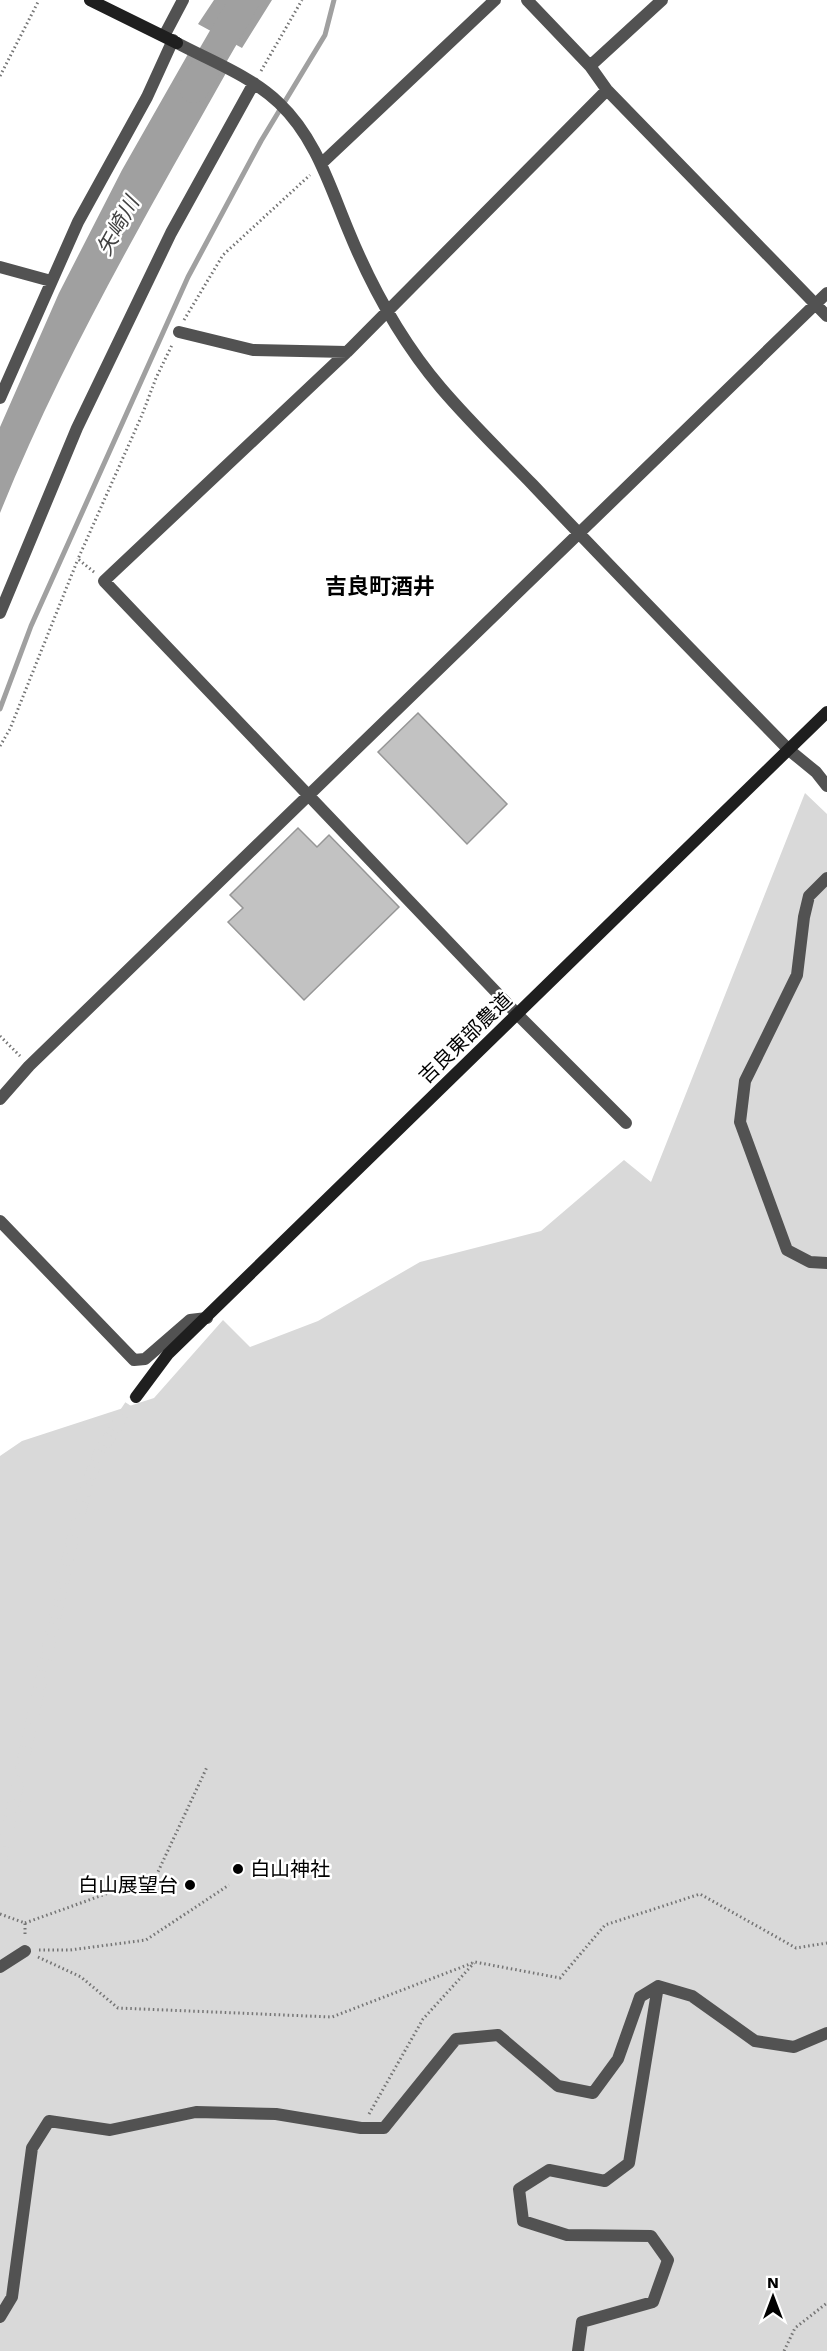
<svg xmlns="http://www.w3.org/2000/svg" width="827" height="2351" viewBox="0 0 827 2351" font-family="'Work Sans','Noto Sans JP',sans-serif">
	<rect width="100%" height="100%" fill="#fff"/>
	<!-- green -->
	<path fill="#d9d9d9" d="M805 793 827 814V2351H0V1456L22 1441 154 1398 223 1320 250 1347 318 1321 420 1262 541 1231 624 1160 651 1182Z"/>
	<!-- water -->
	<path fill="#a0a0a0" d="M214 0H272L242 48 198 24Z
		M188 54 226 73C145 217 62 359 0 513V427L59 293 122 170Z"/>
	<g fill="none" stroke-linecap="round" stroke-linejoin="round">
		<!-- stream -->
		<path stroke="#a0a0a0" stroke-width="5" d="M0 709 31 626 188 277 261 141 325 35 334 0"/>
		<!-- river -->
		<path stroke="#a0a0a0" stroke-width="30" d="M194 88 245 0"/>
	</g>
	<!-- building -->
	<path fill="#c2c2c2" stroke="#969696" stroke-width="1.5" d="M418 713 507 804 467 844 378 752Z
		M298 828 317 847 329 835 399 907 304 1000 228 922 243 908 230 895Z"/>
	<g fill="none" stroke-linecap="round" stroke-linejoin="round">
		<!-- secondary-tunnel -->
		<path stroke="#d9d9d9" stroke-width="12" stroke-dasharray="12 6" stroke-linecap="butt" d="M0 1864 71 1545 87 1485 100 1451 136 1397"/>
		<!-- path -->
		<path stroke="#747474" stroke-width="3" stroke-dasharray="1.5 3" stroke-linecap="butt" d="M261 71 302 0
			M0 76 39 0
			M184 320 223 255 310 175
			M94 572 78 559 142 415 156 378 172 345
			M0 746 10 729 78 559
			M0 1036 20 1056
			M0 1914 25 1923V1937
			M25 1923 156 1876 207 1767
			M39 1950H70L146 1940 229 1885
			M38 1957 81 1977 118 2008 332 2017 475 1962 560 1978 605 1925 700 1894 796 1948 827 1943
			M369 2114 423 2019 474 1963
			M784 2351 795 2328 827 2303"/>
		<!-- street -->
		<path stroke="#525252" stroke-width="12" d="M527 0 590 66 607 90 827 316
			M164 36 183 0
			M177 43C211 61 251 76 279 103 316 138 330 187 349 232 372 288 402 342 441 388 470 422 502 453 533 485 617 574 703 662 789 750L816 772 827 786
			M590 66 662 0
			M322 163 495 0
			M0 267 51 281
			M179 332 253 350 347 352 607 90
			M347 352 104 581 517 1014 626 1123
			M0 398 78 222 147 97 173 40
			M0 613 77 428 171 233 254 83
			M827 878 809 896 804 917 797 975 745 1081 740 1122 787 1250 810 1262 827 1263
			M0 1099 29 1066 827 293
			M0 1221 134 1360 145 1359 190 1320 207 1318
			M0 1967 25 1951
			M0 2317 12 2297 32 2148 49 2121 110 2130 196 2112 276 2114 361 2128H384L456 2039 498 2035 558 2086 593 2093 618 2059 640 1997 658 1986
			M578 2351 582 2322 653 2302 668 2260 651 2236 567 2235 523 2221 519 2189 549 2170 605 2181 629 2163 658 1986 692 1996 755 2041 794 2047 827 2033"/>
		<!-- secondary -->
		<path stroke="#1f1f1f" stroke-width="12" d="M90 0 177 43
			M136 1397 168 1354 827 712"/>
	</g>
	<!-- markers -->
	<g fill="#000" stroke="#fff" stroke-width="2">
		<circle cx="238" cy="1869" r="6"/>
		<circle cx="190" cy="1885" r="6"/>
	</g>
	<g text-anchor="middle" stroke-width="5" stroke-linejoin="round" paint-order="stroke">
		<!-- street labels -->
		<g font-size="20" fill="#000" stroke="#fff">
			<text transform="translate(465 1038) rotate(-44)" y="7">吉良東部農道</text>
		</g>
		<!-- poi labels -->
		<g font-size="20" fill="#000" stroke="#fff" text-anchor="start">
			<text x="250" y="1876">白山神社</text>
			<text x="178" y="1892" text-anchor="end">白山展望台</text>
		</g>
		<!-- water labels -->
		<g font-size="21" font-style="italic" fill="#414141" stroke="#fff">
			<text transform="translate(118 226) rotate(-61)" y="7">矢崎川</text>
		</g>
		<!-- quarter labels -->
		<g font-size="22" font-weight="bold" fill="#000" stroke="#fff">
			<text x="380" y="594">吉良町酒井</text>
		</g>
	</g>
	<!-- north arrow -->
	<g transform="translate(773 2297)" stroke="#ffffff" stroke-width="4.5" paint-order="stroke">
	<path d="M0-4.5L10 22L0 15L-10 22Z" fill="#000000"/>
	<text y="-9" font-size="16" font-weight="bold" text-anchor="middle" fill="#000000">N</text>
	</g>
</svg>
